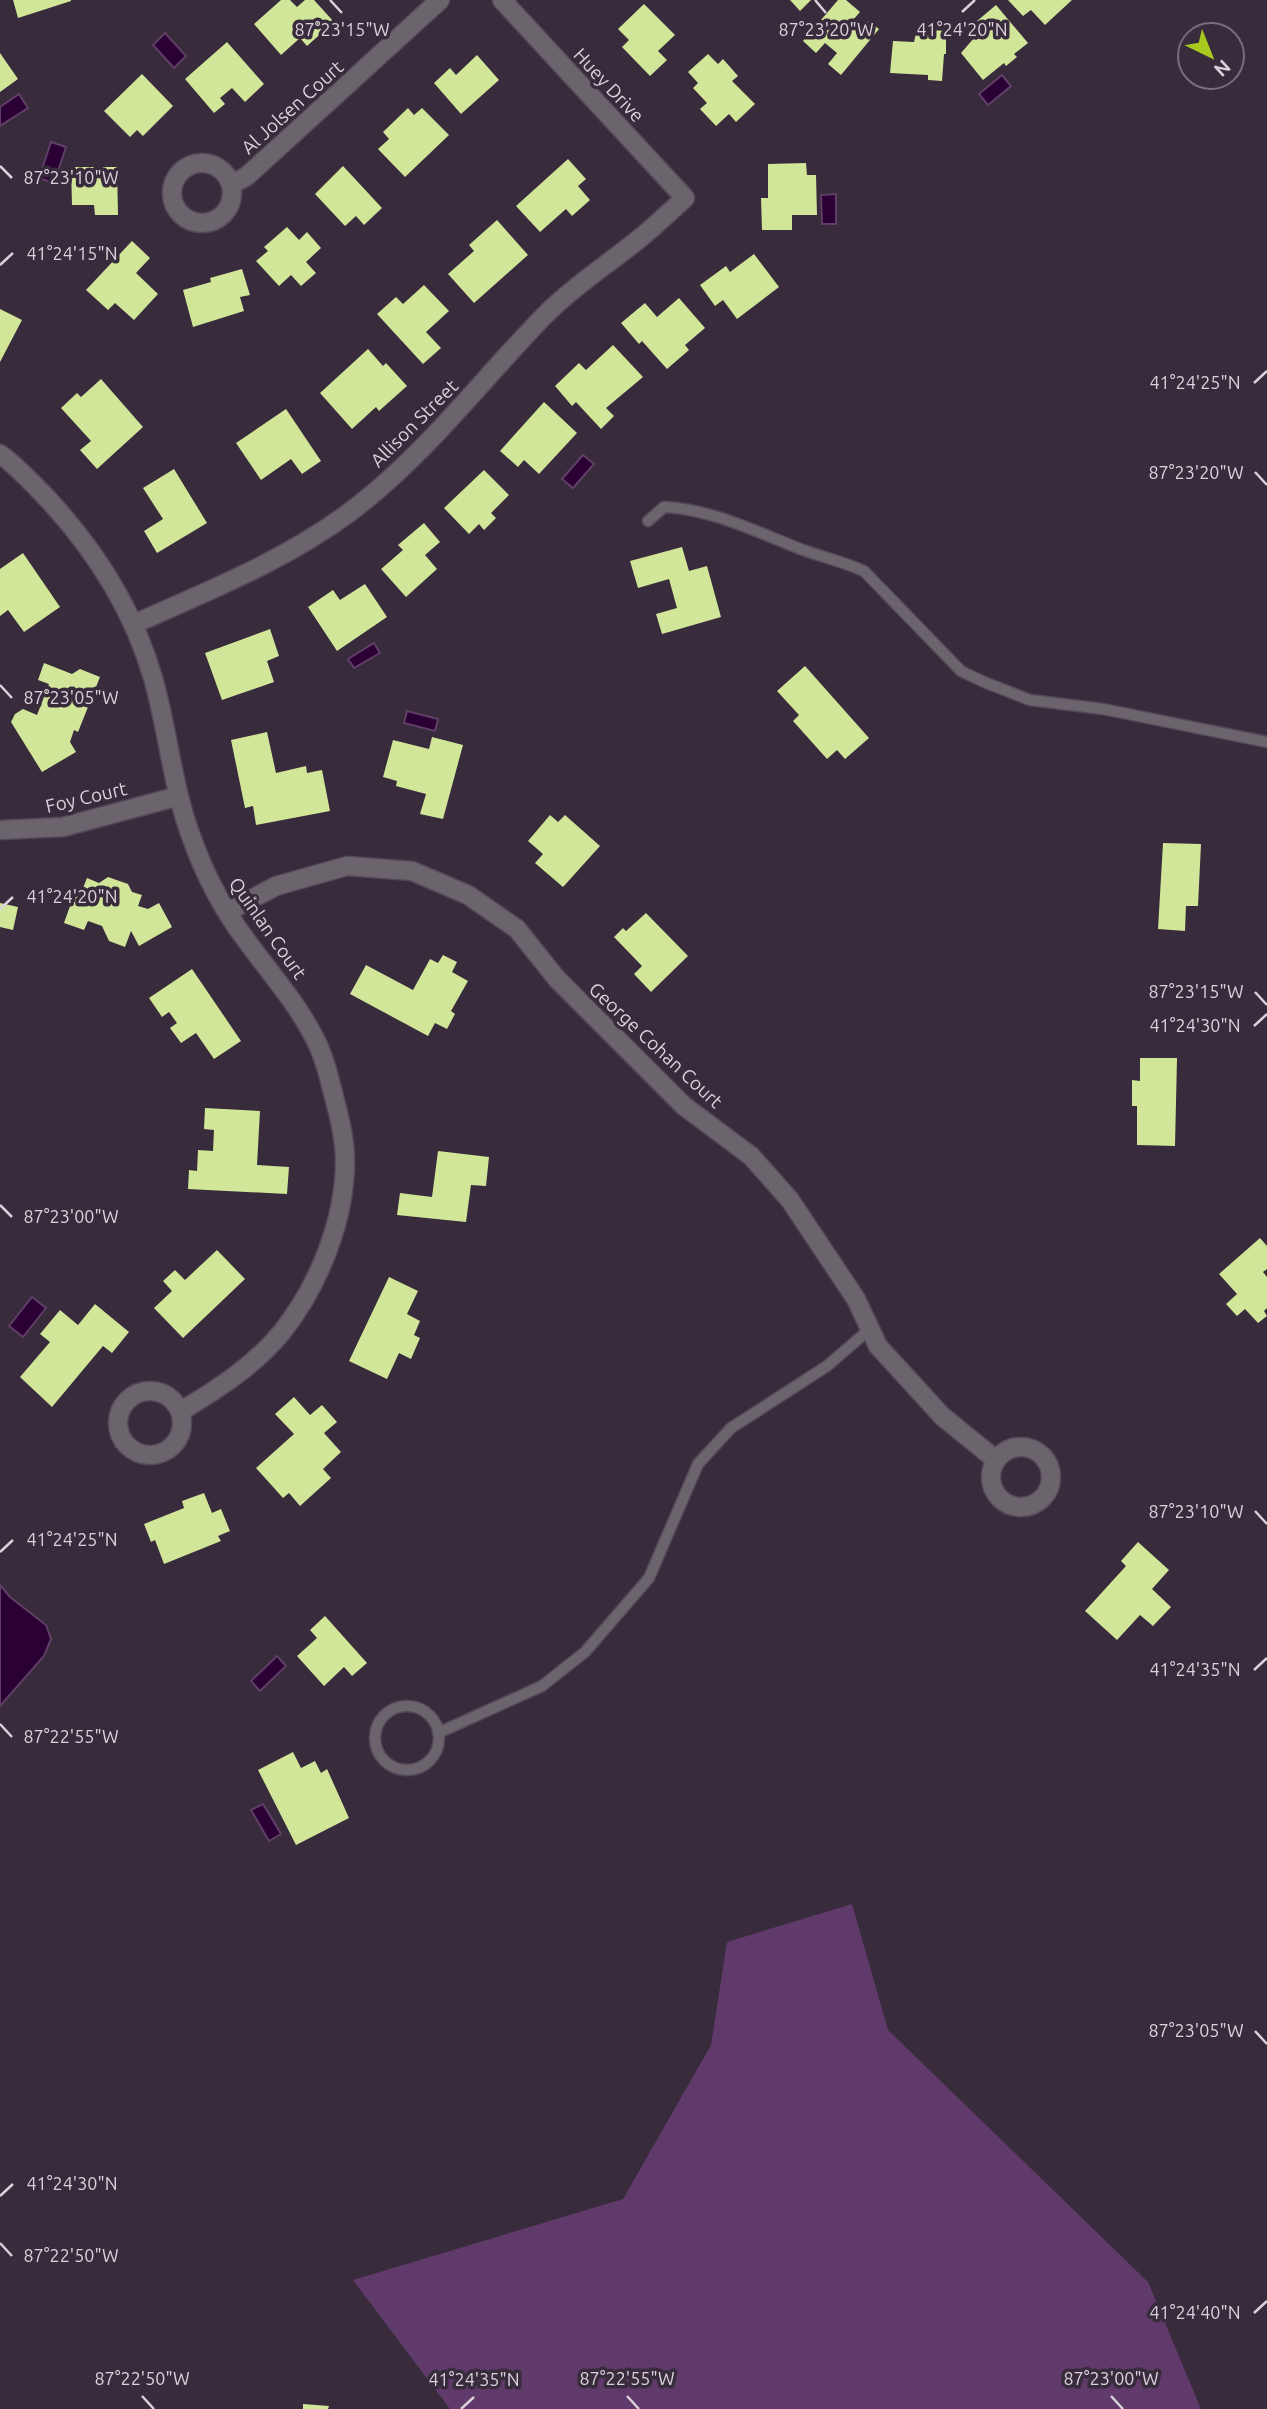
<svg xmlns="http://www.w3.org/2000/svg" width="1267" height="2409" viewBox="0 0 1267 2409" font-family="Ubuntu,sans-serif">
	<rect width="100%" height="100%" fill="#382b3c"/>
	<!-- green -->
	<path fill="#603a6a" d="M852 1904 888 2030 1148 2282 1201 2409H450L353 2280 623 2199 711 2045 727 1942Z"/>
	<!-- water -->
	<path fill="#2b0035" stroke="#603f67" stroke-width="2" d="M165 33 186 56 174 68 153 45Z
		M1002 75 1011 86 988 105 979 94Z
		M19 94 28 108 0 126V107Z
		M51 142 66 147 54 183 39 178Z
		M836 194V224H822L821 195Z
		M583 455 594 464 573 488 562 479Z
		M374 643 380 653 354 668 348 659Z
		M407 711 438 719 435 731 404 723Z
		M32 1297 46 1308 23 1337 9 1326Z
		M0 1585 10 1597 46 1625 51 1639 44 1656 0 1706Z
		M277 1656 286 1666 260 1691 251 1681Z
		M263 1804 281 1834 269 1841 251 1810Z"/>
	<!-- building -->
	<path fill="#d1e698" d="M13 0H71V1L18 18Z
		M281 0H290L297 7 305 0H314L334 22 307 46 300 38 281 55 254 24Z
		M790 0H811L800 11Z
		M838 0H846L860 12 853 20 858 24 859 22 864 26 868 21 879 29 841 75 828 64 837 53 825 43 816 53 803 41Z
		M1008 0H1072L1045 25 1031 10 1023 16Z
		M644 4 675 35 658 51 667 60 650 76 622 47 629 40 618 29Z
		M996 5 1028 43 1014 54 1017 57 1006 66 1004 63 983 80 961 53 974 38 976 40 986 32 977 21Z
		M917 29 946 31V54H944L942 81 928 80V75L890 73 893 41 914 42Z
		M227 42 264 84 245 102 232 88 220 98 225 104 214 113 185 79Z
		M0 53 18 79 0 92Z
		M708 54 718 64 723 59 738 76 732 81 755 104 736 122 729 114 716 126 700 109 707 103 693 88 698 83 688 72Z
		M477 55 499 80 461 114 434 83 450 68 456 75Z
		M142 74 173 106 143 136 137 130 130 137 104 111Z
		M408 108 414 115 422 108 449 135 405 177 378 149 389 139 383 132Z
		M568 159 586 179 578 186 590 200 572 216 566 209 540 232 516 206Z
		M806 163 807 175H816L817 215H792V230H762L761 198H768V164Z
		M343 166 382 208 364 225 356 216 345 226 315 194Z
		M71 167H117L118 215H95L94 205H72Z
		M497 220 528 255 474 303 448 274 474 251 469 245Z
		M287 227 299 240 307 232 321 248 306 262 316 273 301 286 291 275 279 286 256 261 268 251 264 247Z
		M132 241 150 258 136 273 158 294 134 320 115 303 108 310 86 290Z
		M754 254 779 287 737 319 723 300 715 306 700 285 726 266 730 272Z
		M242 269 250 295 240 297 244 311 193 327 183 290 211 282 210 278Z
		M424 285 449 311 426 332 441 348 423 364 377 314 396 297 403 304Z
		M679 298 705 328 685 345 689 350 667 369 642 341 639 344 621 323 645 303 657 317Z
		M0 309 22 320 0 362Z
		M613 345 643 377 606 408 614 416 601 429 576 402 572 406 555 386 579 363 586 370Z
		M368 349 383 366 386 363 407 386 379 411 376 407 352 429 320 393Z
		M101 379 143 427 97 469 80 450 91 441 61 408 77 393 81 397Z
		M544 402 577 433 539 474 524 460 518 467 500 451Z
		M286 409 321 461 302 474 291 459 261 480 236 443Z
		M174 469 207 523 157 553 144 531 163 519 143 488Z
		M484 470 509 495 491 513 496 518 484 530 479 524 469 534 444 508Z
		M424 523 440 542 425 555 437 569 406 597 381 569 403 550 398 545Z
		M682 547 689 571 707 566 721 617 662 634 656 614 677 608 669 579 638 588 630 561Z
		M23 553 60 607 24 632 8 610 0 616V569Z
		M365 584 387 617 337 651 308 607 333 590 340 600Z
		M270 629 279 656 267 661 274 682 222 700 205 653Z
		M44 663 72 674 80 669 100 677 78 732 74 730 70 742 76 752 42 772 11 722 15 714 23 709 37 715 49 684 38 680Z
		M805 666 869 738 845 759 837 750 827 759 793 721 799 715 777 691Z
		M267 732 276 773 306 766 307 773 322 770 330 811 256 825 253 806 245 808 231 740Z
		M432 737 463 745 443 819 420 814 426 794 396 786 397 781 383 777 393 740 429 749Z
		M550 815 558 822 565 815 600 846 563 887 535 863 543 854 528 841Z
		M1163 843 1201 844 1198 906H1186L1185 931 1158 929Z
		M108 877 128 884 132 892 142 895 138 906 148 909 159 903 172 927 139 946 131 931 125 947 109 941 102 926 88 921 84 930 64 923 75 892 83 888 87 878 99 883Z
		M0 903 18 907 13 930 0 927Z
		M646 913 688 956 651 992 634 974 642 966 614 937 623 928 626 931Z
		M443 955 457 962 452 972 468 981 451 1011 455 1014 447 1029 435 1023 428 1036 350 994 366 965 413 990 430 959 438 963Z
		M192 969 241 1041 214 1059 196 1033 181 1043 170 1028 177 1023 169 1012 162 1017 149 998Z
		M1140 1058H1177L1175 1146 1137 1145V1106H1132V1080L1140 1081Z
		M205 1108 260 1111 257 1165 289 1167 287 1194 188 1189 189 1170 197 1171 198 1150 213 1151 214 1130 204 1129Z
		M438 1151 489 1157 486 1186 471 1185 466 1222 397 1215 400 1193 432 1197Z
		M1260 1238 1267 1246V1269L1263 1272 1267 1277V1308L1264 1311 1267 1316 1258 1323 1245 1309 1237 1316 1226 1304 1237 1294 1219 1274Z
		M217 1250 245 1279 183 1338 154 1308 172 1291 163 1281 175 1270 185 1280Z
		M389 1277 418 1291 407 1314 420 1321 414 1335 420 1338 411 1359 399 1353 387 1379 349 1361Z
		M95 1304 129 1332 112 1353 103 1346 52 1407 20 1377 50 1342 40 1334 60 1310 78 1325Z
		M294 1397 310 1415 322 1405 337 1422 324 1433 341 1452 323 1469 331 1478 300 1506 289 1493 283 1498 256 1468 294 1434 275 1414Z
		M204 1493 212 1513 221 1509 230 1531 218 1536 221 1541 164 1564 155 1540 151 1542 144 1524 184 1508 182 1501Z
		M1138 1542 1169 1570 1152 1589 1171 1607 1153 1626 1140 1615 1117 1640 1085 1611 1126 1566 1121 1561Z
		M325 1616 367 1663 352 1676 344 1667 324 1686 297 1656 317 1638 310 1630Z
		M293 1752 301 1768 315 1761 321 1773 327 1769 349 1818 296 1845 258 1770Z
		M303 2404 329 2406 328 2409H303Z"/>
	<g fill="none" stroke-linecap="round" stroke-linejoin="round">
		<defs>
			<path id="service" d="M648 521 664 507C712 509 759 533 803 550 823 557 844 562 864 571L961 671 984 682 1030 700 1103 709 1267 742
				M375 1738a32 32 0 1 1 64 0a32 32 0 1 1-64 0Z
				M438 1733 542 1686 585 1652 649 1578 698 1464 731 1428 827 1366 870 1329"/>
			<path id="minor" d="M172 193a30 30 0 1 1 60 0a30 30 0 1 1-60 0Z
				M231 185 247 176 440 0
				M0 454C17 466 30 481 45 496 93 547 133 609 153 678 168 730 172 785 191 836 204 873 222 908 246 940 270 973 298 1004 316 1041 324 1056 328 1073 332 1089 338 1112 345 1137 345 1161 345 1220 319 1285 282 1332 255 1365 218 1389 181 1411
				M134 624C208 591 284 561 350 512 425 456 481 380 547 313 577 283 613 261 645 234 659 222 672 210 685 198L502 0
				M0 830 63 827 179 796
				M227 912 276 886 347 866 412 871 468 895 517 929 557 979 684 1106 751 1156 790 1200 856 1299 878 1346 942 1416 996 1460
				M118 1423a32 32 0 1 1 64 0a32 32 0 1 1-64 0Z
				M991 1477a30 30 0 1 1 60 0a30 30 0 1 1-60 0Z"/>
		</defs>
		<!-- service casing -->
		<use href="#service" stroke="#554959" stroke-width="13"/>
		<!-- minor casing -->
		<use href="#minor" stroke="#554959" stroke-width="21"/>
		<!-- service -->
		<use href="#service" stroke="#6b646d" stroke-width="10"/>
		<!-- minor -->
		<use href="#minor" stroke="#6b646d" stroke-width="18"/>
	</g>
	<!-- ticks -->
	<path fill="none" stroke="#dad1dc" stroke-width="2.5" d="M330 0 342 13M815 0 826 13M962 12 975 0M0 166 12 178M0 265 13 253M1254 383 1267 371M1255 472 1267 485M0 685 12 698M0 909 13 897M1255 992 1267 1005M1254 1026 1267 1014M0 1205 12 1217M1255 1511 1267 1524M0 1552 13 1540M1254 1670 1267 1658M0 1724 12 1737M1255 2031 1267 2044M0 2196 13 2184M0 2243 12 2256M1254 2313 1267 2301M142 2396 154 2409M627 2396 639 2409M1111 2396 1123 2409M461 2409 474 2397"/>
	<g text-anchor="middle" stroke-width="7" stroke-linejoin="round" paint-order="stroke">
		<!-- street labels -->
		<g font-size="19" fill="#dad1dc" stroke="#382b3c">
			<text transform="translate(609 85) rotate(47)" y="7">Huey Drive</text>
			<text transform="translate(292 107) rotate(-42)" y="7">Al Jolsen Court</text>
			<text transform="translate(414 423) rotate(-45)" y="7">Allison Street</text>
			<text transform="translate(86 797) rotate(-13)" y="7">Foy Court</text>
			<text transform="translate(268 928) rotate(55)" y="7">Quinlan Court</text>
			<text transform="translate(656 1045) rotate(43)" y="7">George Cohan Court</text>
		</g>
	</g>
	<g font-size="18" text-anchor="middle" fill="#dad1dc" stroke="#382b3c" stroke-width="7" stroke-linejoin="round" paint-order="stroke">
		<text x="962" y="36">41°24'20"N</text>
		<text x="826" y="36">87°23'20"W</text>
		<text x="342" y="36">87°23'15"W</text>
		<text x="71" y="184">87°23'10"W</text>
		<text x="72" y="260">41°24'15"N</text>
		<text x="1195" y="389">41°24'25"N</text>
		<text x="1196" y="479">87°23'20"W</text>
		<text x="71" y="704">87°23'05"W</text>
		<text x="72" y="903">41°24'20"N</text>
		<text x="1196" y="998">87°23'15"W</text>
		<text x="1195" y="1032">41°24'30"N</text>
		<text x="71" y="1223">87°23'00"W</text>
		<text x="1196" y="1518">87°23'10"W</text>
		<text x="72" y="1546">41°24'25"N</text>
		<text x="1195" y="1676">41°24'35"N</text>
		<text x="71" y="1743">87°22'55"W</text>
		<text x="1196" y="2037">87°23'05"W</text>
		<text x="72" y="2190">41°24'30"N</text>
		<text x="71" y="2262">87°22'50"W</text>
		<text x="1195" y="2319">41°24'40"N</text>
		<text x="142" y="2385">87°22'50"W</text>
		<text x="627" y="2385">87°22'55"W</text>
		<text x="1111" y="2385">87°23'00"W</text>
		<text x="474" y="2386">41°24'35"N</text>
	</g>
	<!-- north arrow -->
	<g transform="translate(1211 56) rotate(137)"><circle r="33" fill="#382b3c" stroke="#796d7c" stroke-width="2"/>
	<path d="M0-5L12 26L0 18L-12 26Z" fill="#a7c81f"/>
	<text y="-10" font-size="19" font-weight="bold" text-anchor="middle" fill="#dad1dc">N</text>
	</g>
</svg>
